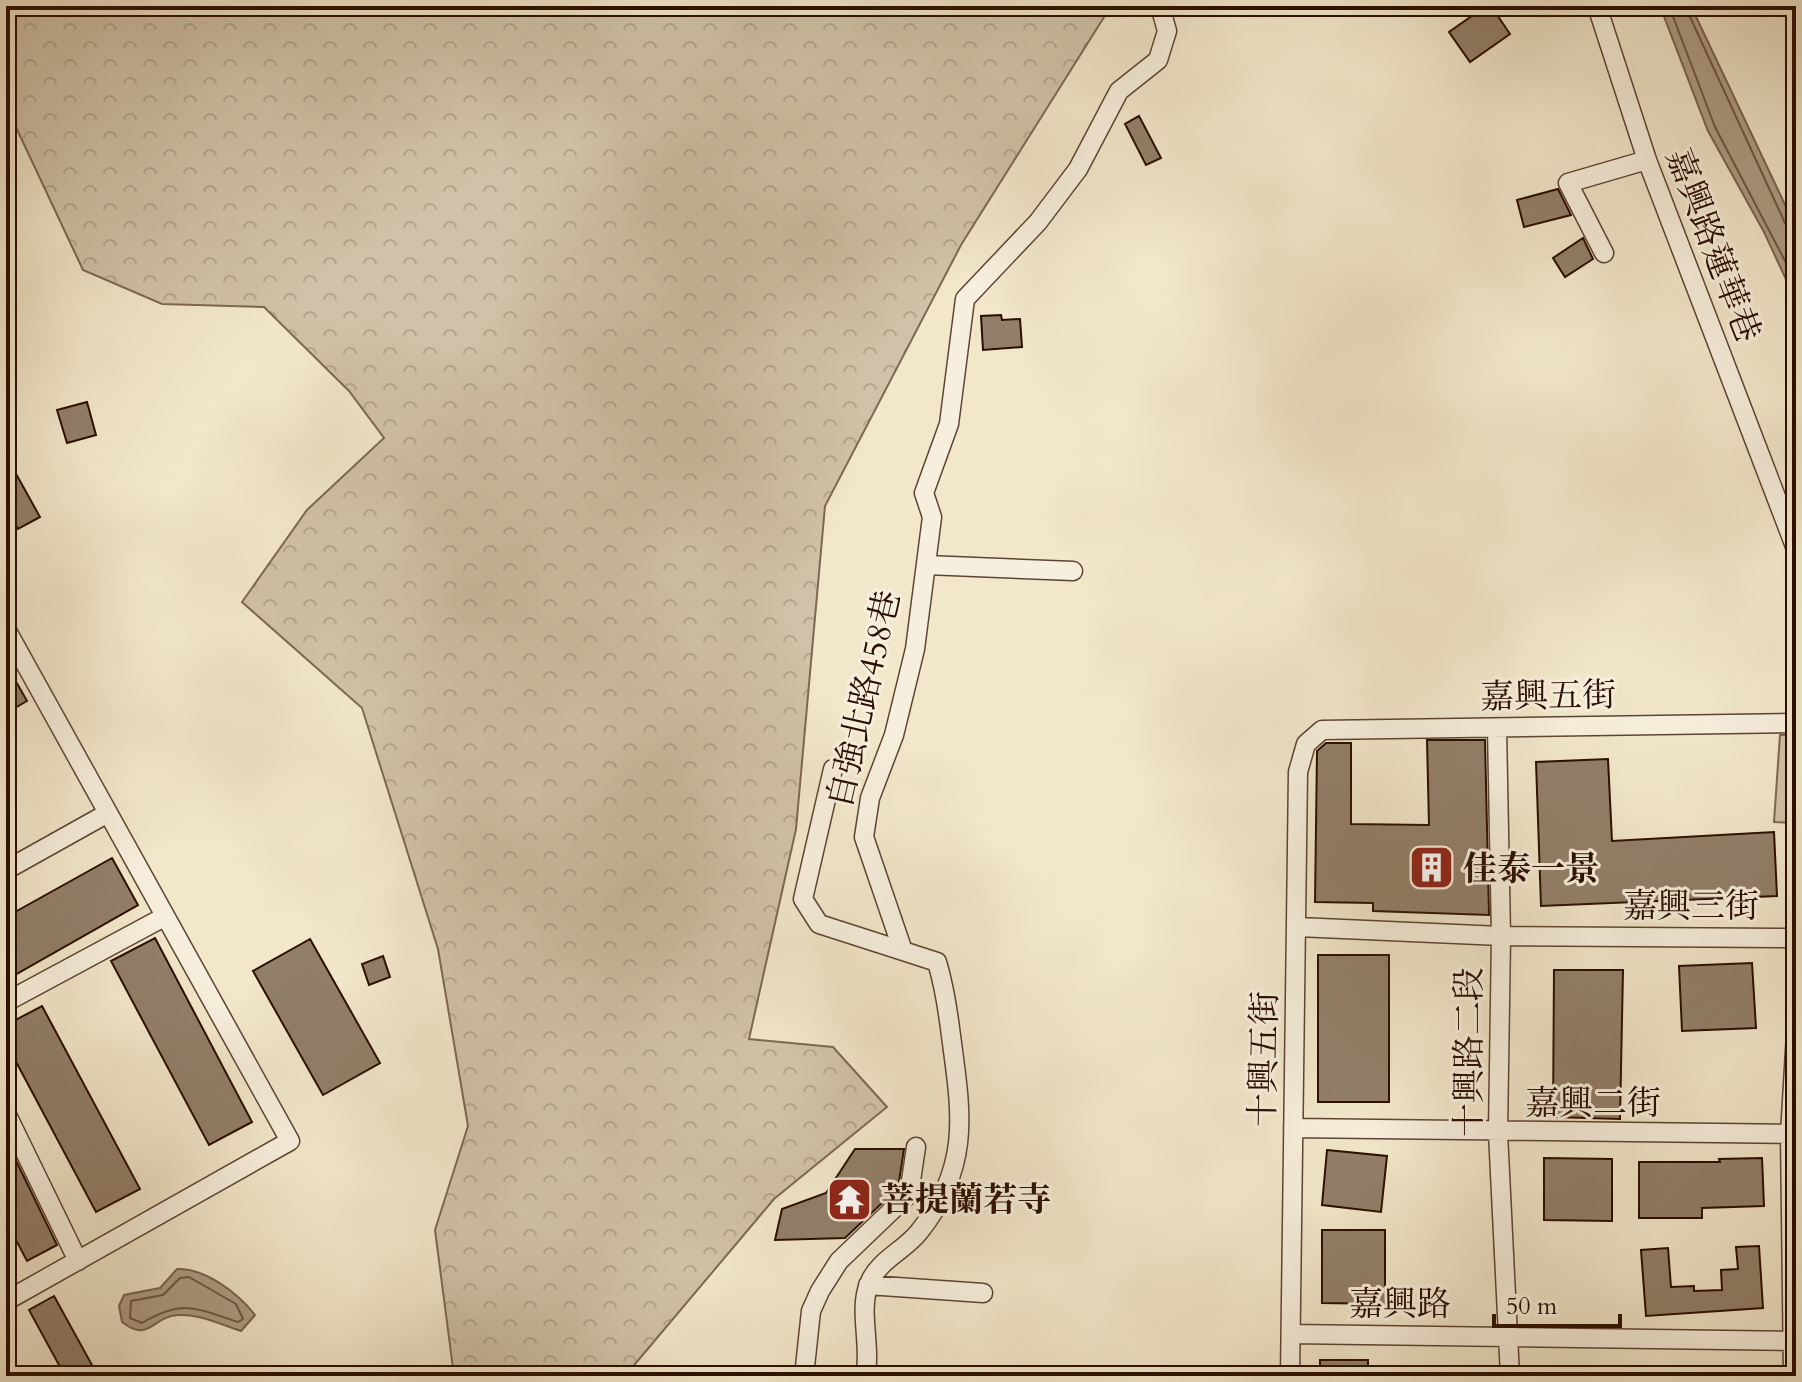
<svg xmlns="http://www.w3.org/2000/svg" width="1802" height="1382" viewBox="0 0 1802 1382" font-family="Cardo,'Noto Serif TC',serif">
	<defs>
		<pattern id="forest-crowns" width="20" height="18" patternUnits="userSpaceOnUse" patternTransform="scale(2)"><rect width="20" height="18" fill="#d0c2a8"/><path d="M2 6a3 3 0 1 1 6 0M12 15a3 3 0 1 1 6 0" fill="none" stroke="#b3a68f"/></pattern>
	</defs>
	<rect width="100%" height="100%" fill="#f2e7cb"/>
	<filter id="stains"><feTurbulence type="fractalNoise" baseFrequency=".0025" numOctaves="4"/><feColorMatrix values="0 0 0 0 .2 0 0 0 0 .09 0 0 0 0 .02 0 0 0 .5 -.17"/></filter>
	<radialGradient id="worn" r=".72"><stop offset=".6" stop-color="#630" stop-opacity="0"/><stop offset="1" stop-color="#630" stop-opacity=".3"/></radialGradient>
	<!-- green -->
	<path fill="#d0c2a8" stroke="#7d6854" stroke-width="2" d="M1780 735H1796V823L1774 822Z"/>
	<!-- forest -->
	<path fill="url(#forest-crowns)" stroke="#7d6854" stroke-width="2" d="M6 6H1111L961 245 825 506 796 829 749 1039 833 1047 887 1107 774 1199 625 1376H454L435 1230 468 1126 438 949 362 708 242 602 307 510 384 438 349 391 264 307 162 304 83 270 6 106Z"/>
	<!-- water -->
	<path fill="#ae9d86" stroke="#796450" stroke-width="2" d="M1660 6H1691L1796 228V301L1764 232 1708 131Z
		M177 1269C205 1268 238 1293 255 1315L241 1331C222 1325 200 1314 179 1315 153 1315 150 1344 122 1322L119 1306 124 1295 160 1288Z"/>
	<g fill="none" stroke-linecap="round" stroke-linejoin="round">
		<!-- shore -->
		<path stroke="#6c5643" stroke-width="2" d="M1669 6 1715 127 1796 282
			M1685 6 1785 223 1796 228
			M189 1277 236 1304 243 1319 238 1322C195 1308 183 1299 142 1323L130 1318 131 1301 163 1295 180 1278Z"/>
	</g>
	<!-- building -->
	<path fill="#927f6a" stroke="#2a0e00" stroke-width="2" d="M1486 6H1491L1510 34 1470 62 1449 32Z
		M1139 116 1161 158 1146 165 1125 124Z
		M1558 189 1571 215 1524 227 1517 200Z
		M1583 238 1593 259 1565 277 1553 258Z
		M1001 315 1002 320 1020 319 1022 347 983 350 981 316Z
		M87 402 96 435 67 443 57 410Z
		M15 472 40 517 18 529 6 507V476Z
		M6 664 27 701 6 713Z
		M1427 740H1485L1489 915 1373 911V903L1315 902 1317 751 1326 743H1351V824L1429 825Z
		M1608 759 1612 841 1774 832 1777 896 1541 906 1536 762Z
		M112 858 138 905 6 980V917Z
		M155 938 252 1122 209 1145 111 961Z
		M310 939 380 1063 323 1095 253 971Z
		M1318 955H1389V1102H1318Z
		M383 956 390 977 369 985 362 964Z
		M1752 963 1756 1028 1682 1031 1679 966Z
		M1554 970H1623L1620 1119 1553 1117Z
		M42 1006 140 1189 96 1212 6 1043V1025Z
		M6 1140 57 1245 27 1261 6 1221Z
		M855 1149H904L898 1188 845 1238 775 1240 782 1209 826 1193Z
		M1327 1150 1387 1156 1381 1212 1322 1205Z
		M1544 1158 1612 1159V1221L1544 1220Z
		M1762 1158 1764 1206 1702 1208V1218H1639V1162H1720L1719 1159Z
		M1322 1230H1385V1304L1322 1303Z
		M1759 1246 1763 1308 1646 1316 1641 1250 1668 1248 1671 1287 1694 1286V1291L1722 1290 1721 1270 1738 1269 1736 1247Z
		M54 1296 98 1376H65L29 1310Z
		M1320 1360H1368V1376H1320Z"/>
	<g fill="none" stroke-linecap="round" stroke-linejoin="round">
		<defs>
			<path id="minor" d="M1597 6 1647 160 1796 549
				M1604 253 1568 183 1647 160
				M926 565 1073 571
				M6 629 290 1141 6 1301
				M1497 728 1501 936 1498 1133 1510 1376
				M833 769 803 899 819 924 903 951
				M6 870 108 813
				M1298 927 1501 936 1796 938
				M6 1002 164 917
				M6 1113 78 1261
				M1293 1128 1796 1134
				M868 1285 983 1293
				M1291 1334 1796 1341
				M804 1376 811 1311 820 1291 839 1261 909 1194 916 1147
				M865 1376C872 1348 858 1311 869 1284 878 1260 904 1251 919 1232 974 1163 960 1107 950 1028 947 1005 944 985 937 962L903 951 864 837 870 798 894 735 915 649 932 517 924 493 949 424 965 299 1038 222 1078 169 1119 91 1158 60 1167 31 1160 6
				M1290 1376 1298 772 1306 744 1322 730 1796 723
				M1793 1376 1790 1134 1796 1034"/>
		</defs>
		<!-- minor casing -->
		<use href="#minor" stroke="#5c4433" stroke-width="21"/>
		<!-- minor -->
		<use href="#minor" stroke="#f7efdd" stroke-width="18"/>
	</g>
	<!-- icons -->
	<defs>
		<symbol id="building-square" viewBox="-11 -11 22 22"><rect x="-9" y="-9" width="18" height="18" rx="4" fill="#8f2418" stroke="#f7efdd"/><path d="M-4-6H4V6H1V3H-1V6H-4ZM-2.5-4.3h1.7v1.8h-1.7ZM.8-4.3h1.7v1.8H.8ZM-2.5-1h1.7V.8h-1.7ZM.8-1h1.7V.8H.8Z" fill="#fff"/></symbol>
		<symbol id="temple-square" viewBox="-11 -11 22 22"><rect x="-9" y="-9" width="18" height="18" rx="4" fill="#8f2418" stroke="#f7efdd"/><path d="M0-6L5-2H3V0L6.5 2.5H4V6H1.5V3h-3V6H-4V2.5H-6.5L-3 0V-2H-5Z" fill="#fff"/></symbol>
	</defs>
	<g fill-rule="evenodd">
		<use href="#building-square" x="1406" y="842" width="51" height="51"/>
		<use href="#temple-square" x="824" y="1174" width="51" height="51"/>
	</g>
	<g text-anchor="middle" stroke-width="6" stroke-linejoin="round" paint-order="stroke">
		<!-- street labels -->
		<g font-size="34" fill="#2a0e00" stroke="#f7efdd">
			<text transform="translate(1714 245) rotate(69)" y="12">嘉興路蓮華巷</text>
			<text transform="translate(1548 695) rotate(-1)" y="12">嘉興五街</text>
			<text transform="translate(863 699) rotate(-77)" y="12">自強北路458巷</text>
			<text x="1691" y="917">嘉興三街</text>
			<text transform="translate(1468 1052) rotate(-90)" y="12">十興路二段</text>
			<text transform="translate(1263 1059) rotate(-89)" y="12">十興五街</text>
			<text x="1593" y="1114">嘉興二街</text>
			<text x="1400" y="1315">嘉興路</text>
		</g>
		<!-- poi labels -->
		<g font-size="34" font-weight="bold" fill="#2a0e00" stroke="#f7efdd" text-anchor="start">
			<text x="1463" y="880">佳泰一景</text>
			<text x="881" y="1211">菩提蘭若寺</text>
		</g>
	</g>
	<!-- margin -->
	<rect width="1802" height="1382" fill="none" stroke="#f2e7cb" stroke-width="32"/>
	<rect x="8" y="8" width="1786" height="1366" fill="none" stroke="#2a0e00" stroke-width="4"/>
	<rect x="16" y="16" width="1770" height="1350" fill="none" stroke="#2a0e00" stroke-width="2"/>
	<!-- scale -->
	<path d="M1494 1314v12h126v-12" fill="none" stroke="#2a0e00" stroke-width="4"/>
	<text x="1506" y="1314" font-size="24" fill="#2a0e00" stroke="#f7efdd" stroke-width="6" paint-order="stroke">50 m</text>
	<rect width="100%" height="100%" filter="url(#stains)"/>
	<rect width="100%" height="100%" fill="url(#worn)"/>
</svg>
